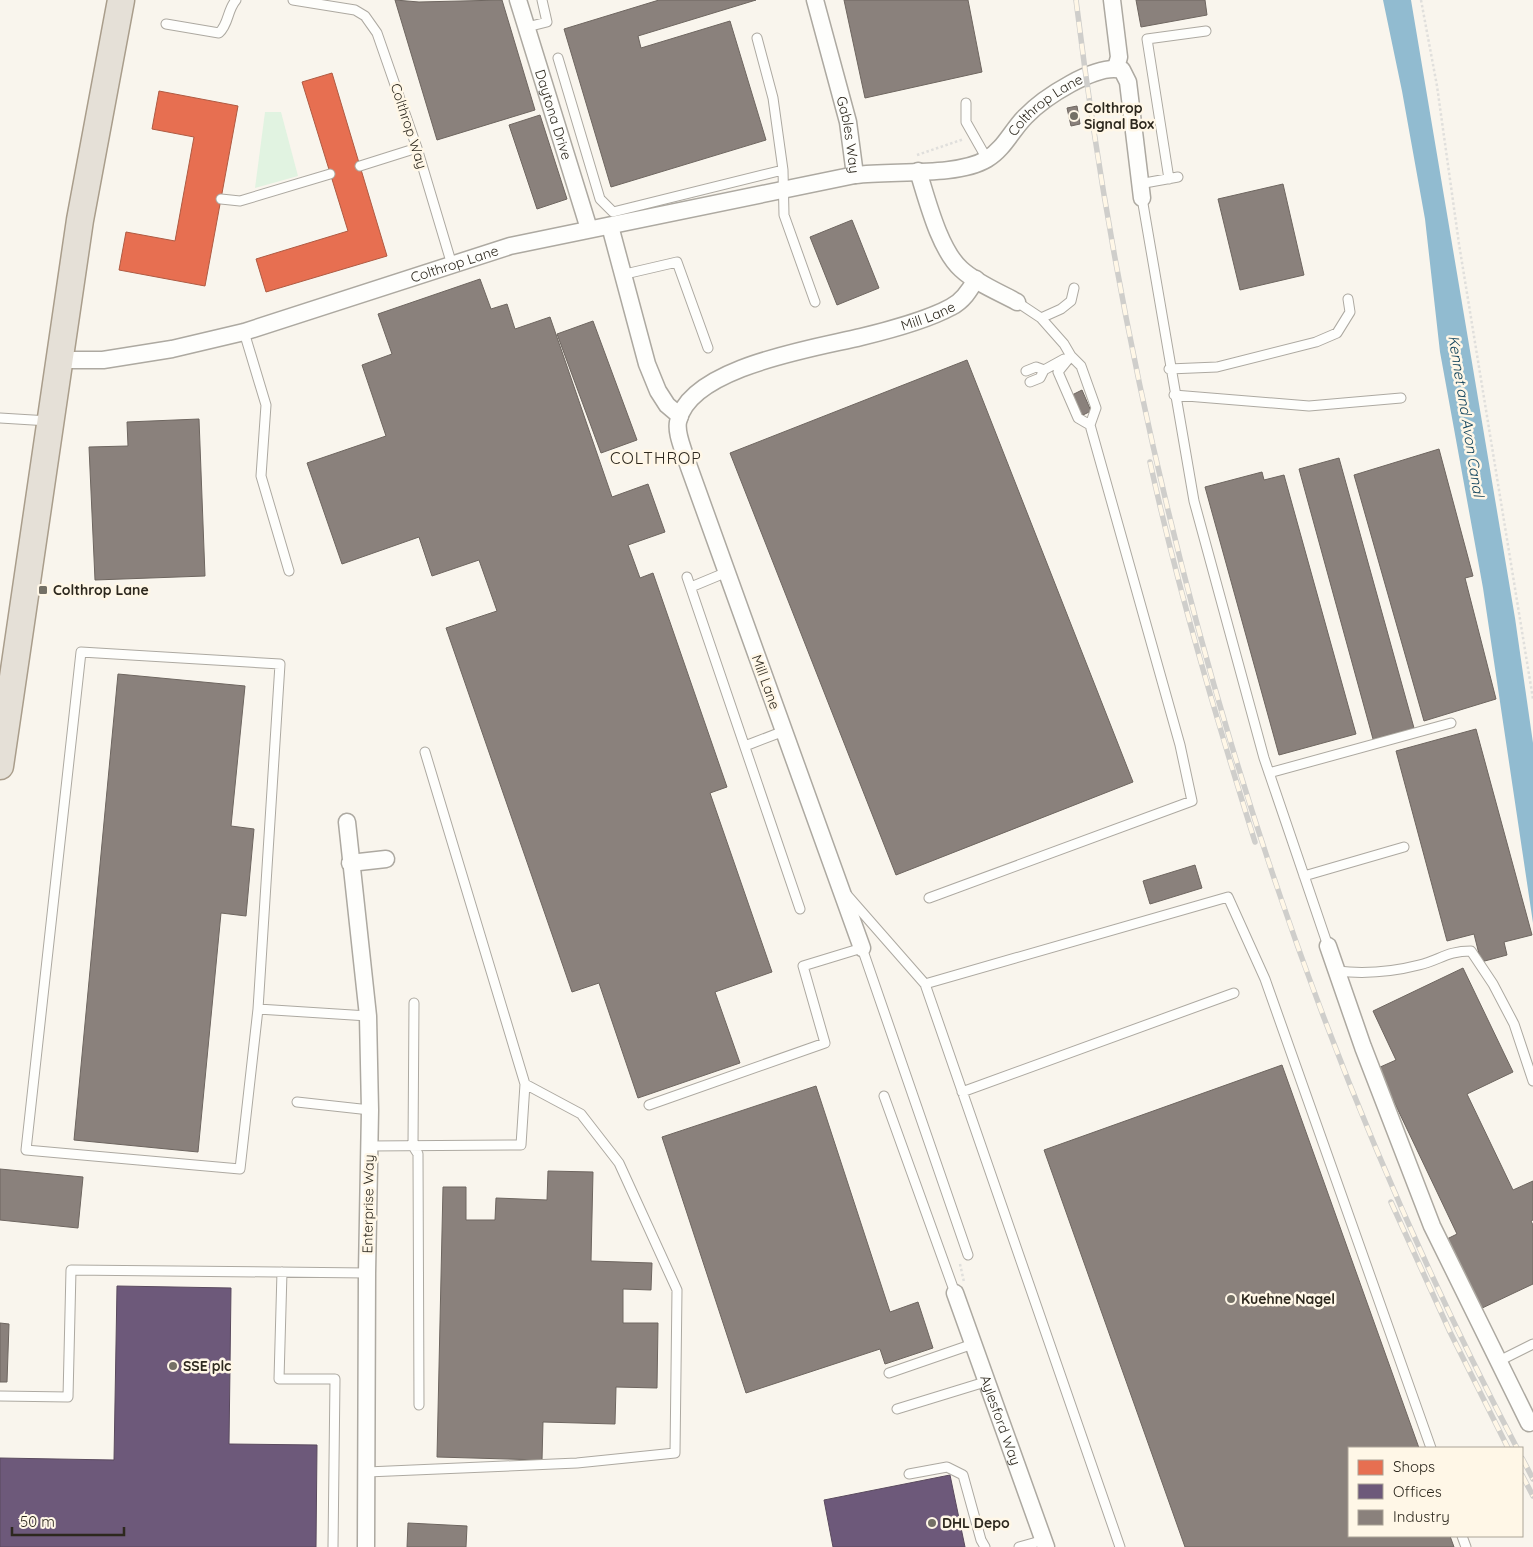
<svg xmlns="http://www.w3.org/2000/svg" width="1533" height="1547" viewBox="0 0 1533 1547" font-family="Quicksand,sans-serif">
	<rect width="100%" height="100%" fill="#f9f5ed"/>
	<!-- green -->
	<path fill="#e1f3e1" d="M265 112H281L298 176 255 188Z"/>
	<!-- water -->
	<path fill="#91bbd0" d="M1383 0H1411L1515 618 1533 743V923L1483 588 1440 352 1425 219 1402 91Z"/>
	<!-- shops -->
	<path fill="#e76f51" stroke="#af5a42" d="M332 73 387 256 266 292 256 259 348 231 302 82Z
		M159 91 238 106 205 286 119 270 126 232 175 241 194 137 152 129Z"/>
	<!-- offices -->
	<path fill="#6d597a" stroke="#5a4a5e" d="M117 1286 231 1288 229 1444 317 1445 316 1547H0V1458L114 1460Z
		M950 1475 965 1547H833L824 1500Z"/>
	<!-- industry -->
	<path fill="#8a817c" stroke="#6e6660" d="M395 0 419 2 502 0 535 110 437 140Z
		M659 0H756L638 36 641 48 730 21 766 140 611 187 564 29Z
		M844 0H968L982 72 865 98Z
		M1136 0H1205L1207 15 1141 27Z
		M1077 106 1080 124 1071 126 1067 108Z
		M540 115 567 199 537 209 509 125Z
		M1283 184 1304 275 1240 290 1218 199Z
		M852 220 879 288 837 305 810 237Z
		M480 279 491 309 507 304 515 329 550 317 612 497 648 484 665 532 628 545 640 578 653 573 727 787 710 793 772 972 715 992 740 1063 638 1098 599 983 572 992 446 628 497 611 479 560 432 576 419 537 342 564 307 463 386 436 362 365 392 354 378 314Z
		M593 321 637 440 601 453 557 334Z
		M967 360 1133 782 896 875 730 453Z
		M1082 390 1091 411 1081 416 1072 395Z
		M199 419 205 576 95 580 89 447 128 446 127 422Z
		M1439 449 1473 576 1465 578 1496 699 1424 721 1354 475Z
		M1339 458 1414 728 1373 739 1299 469Z
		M1262 472 1264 480 1284 475 1356 734 1279 755 1205 487Z
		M118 674 245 686 231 826 254 829 246 916 221 913 198 1152 74 1140Z
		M1476 729 1532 935 1504 942 1507 955 1481 962 1474 934 1447 941 1396 751Z
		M1195 865 1202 888 1150 904 1143 881Z
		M1463 968 1513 1072 1467 1094 1513 1190 1533 1181V1220L1531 1221 1533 1225V1284L1478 1310 1445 1240 1457 1234 1378 1068 1396 1060 1373 1011Z
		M1282 1065 1419 1448H1349V1536H1450L1454 1547H1185L1044 1150Z
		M816 1086 890 1312 918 1302 933 1348 885 1364 880 1349 746 1393 662 1137Z
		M0 1169 83 1177 78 1228 0 1220Z
		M548 1171 593 1172 591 1261 652 1263 651 1290 623 1289V1323H658L657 1388 616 1387 615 1424 543 1422 542 1460 437 1457 443 1187H466V1220H495L496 1198 547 1200Z
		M0 1323 9 1324 7 1382H0Z
		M408 1523 467 1526 466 1547H407Z"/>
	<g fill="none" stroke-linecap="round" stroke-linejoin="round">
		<defs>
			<path id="service" d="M293 0 355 10 365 16 377 33 417 148 452 265
				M166 24 219 33C229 24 227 10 236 0
				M527 27 547 22 542 0
				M757 38 773 98 783 170 784 215 815 302
				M558 58 600 199 613 212 783 170
				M966 103V122L987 159
				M360 166 417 148
				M1169 179 1147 39 1206 31
				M1139 184 1178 177
				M1142 198 1194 501 1264 758 1328 946
				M221 199 240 201 330 174
				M621 275 677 262 708 348
				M1041 318 1061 309 1071 301 1074 288
				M244 332 266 405 261 476 289 571
				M1071 356 1058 372 1078 418 1090 425
				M1169 369 1217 367 1316 342 1337 333 1350 312 1348 299
				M1026 371 1036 367 1044 370
				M1030 382 1040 378 1044 370 1064 359
				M1174 395 1309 406 1401 398
				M0 418 49 421
				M687 577 800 909
				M691 587 727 572
				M745 746 784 731
				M425 752 525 1084
				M1269 773 1451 723
				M1304 876 1404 847
				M847 895 925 984 1228 897 1265 979 1431 1448
				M929 898 1192 801 1180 745 1090 425 1096 408 1081 366 1071 356 1064 344 1041 318 1017 302
				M1337 971C1364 974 1392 972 1419 965 1440 960 1447 951 1471 951L1493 984 1514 1024 1533 1081
				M925 984 1120 1547
				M414 1003 413 1146 418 1154 419 1405
				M258 1009 280 664 81 652 26 1150 240 1169 258 1009 368 1016
				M962 1092 1234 993
				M884 1096 955 1293
				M297 1102 370 1110
				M649 1105 825 1043 803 966 862 948 968 1255
				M282 1272 279 1379H335L333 1547
				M1499 1361 1533 1344
				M889 1373 973 1344
				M0 1396 68 1397 71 1270 367 1273
				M897 1409 985 1382
				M367 1472 577 1463 675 1453 677 1290 619 1163 581 1114 525 1084 521 1145 369 1146
				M909 1474 947 1467 963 1475 981 1540 985 1547
				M1462 1536 1466 1547
				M1019 1547 1044 1540"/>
			<g id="minor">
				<path id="s1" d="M518 0 589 229"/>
				<path id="s2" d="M815 0 848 122 855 175C892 170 957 177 987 159 1004 149 1012 130 1025 117 1043 98 1096 63 1122 70L1128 82 1142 198"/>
				<path d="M1112 0 1119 57 1116 68"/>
				<path d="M918 171C927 199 939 249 961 269 976 283 999 292 1017 302"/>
				<path d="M610 226 647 364 658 391 667 405 680 416"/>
				<path id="s3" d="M58 360H103L172 349 244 332 510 246 855 175"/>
				<path d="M347 822 368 1016 370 1110 367 1273 366 1547"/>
				<path d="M350 863 386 859"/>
				<path d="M1328 946 1363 1047 1432 1226 1529 1423"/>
				<path id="s4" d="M862 948 685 456C682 446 676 432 678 422 689 367 816 348 861 337 886 331 929 319 951 307 963 301 970 290 976 279"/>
				<path id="s5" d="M955 1293 1046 1547"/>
			</g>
			<path id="primary" d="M0 766 80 220 121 0"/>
		</defs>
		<!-- service casing -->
		<use href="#service" stroke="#ada9a1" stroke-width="11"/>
		<!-- minor casing -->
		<use href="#minor" stroke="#ada9a1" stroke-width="19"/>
		<!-- primary casing -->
		<use href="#primary" stroke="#a99d8b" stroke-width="29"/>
		<!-- path -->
		<path stroke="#e0dfdc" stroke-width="2.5" stroke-dasharray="2.5 2.5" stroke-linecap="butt" d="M1421 0 1437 86 1459 244 1533 699
			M917 155 964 139
			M960 1264 964 1282"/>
		<!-- service -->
		<use href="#service" stroke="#fefefc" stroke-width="9"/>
		<!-- minor -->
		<use href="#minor" stroke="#fefefc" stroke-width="16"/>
		<!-- primary -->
		<use href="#primary" stroke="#e5e0d7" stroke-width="26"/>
		<defs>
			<path id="rail" d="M1076 0C1137 500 1282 1001 1517 1448
				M1150 462C1178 590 1216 717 1255 842
				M1391 1202 1450 1332 1508 1448
				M1522 1458 1533 1479
				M1522 1475 1533 1496"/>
		</defs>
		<!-- rail casing -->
		<use href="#rail" stroke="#cfcecb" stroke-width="5.5"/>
		<!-- rail -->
		<use href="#rail" stroke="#fff7e7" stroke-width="4" stroke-dasharray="11" stroke-linecap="butt"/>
	</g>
	<!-- markers -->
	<g fill="#747066" stroke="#fff7e7" stroke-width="2">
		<circle cx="1074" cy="116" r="5"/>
		<rect x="38" y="585" width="10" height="10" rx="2.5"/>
		<circle cx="1231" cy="1299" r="5"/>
		<circle cx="173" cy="1366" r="5"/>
		<circle cx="932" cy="1523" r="5"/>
	</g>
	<g text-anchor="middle" stroke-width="5" stroke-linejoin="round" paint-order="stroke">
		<!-- street labels -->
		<g font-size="14" fill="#2d281e" stroke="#fff7e7">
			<text dy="5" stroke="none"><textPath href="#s2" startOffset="394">Colthrop Lane</textPath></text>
			<text dy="5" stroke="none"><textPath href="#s1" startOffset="120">Daytona Drive</textPath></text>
			<text transform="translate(409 126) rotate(72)" y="5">Colthrop Way</text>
			<text dy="5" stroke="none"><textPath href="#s2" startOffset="139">Gables Way</textPath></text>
			<text dy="5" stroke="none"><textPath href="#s3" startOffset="410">Colthrop Lane</textPath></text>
			<text dy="5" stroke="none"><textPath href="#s4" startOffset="838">Mill Lane</textPath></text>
			<text transform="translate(766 682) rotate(70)" y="5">Mill Lane</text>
			<text transform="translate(368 1204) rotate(-89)" y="5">Enterprise Way</text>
			<text dy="5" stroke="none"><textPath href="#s5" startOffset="135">Aylesford Way</textPath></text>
		</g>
		<!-- poi labels -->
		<g font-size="14" font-weight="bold" fill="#2d281e" stroke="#fff7e7" text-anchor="start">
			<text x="1084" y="113">Colthrop<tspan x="1084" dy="16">Signal Box</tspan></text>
			<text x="53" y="595">Colthrop Lane</text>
			<text x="1241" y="1304">Kuehne Nagel</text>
			<text x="183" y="1371">SSE plc</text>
			<text x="942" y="1528">DHL Depo</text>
		</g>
		<!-- water labels -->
		<g font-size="15" font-style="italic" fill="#13455d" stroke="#fff7e7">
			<text transform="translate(1466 416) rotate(81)" y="5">Kennet and Avon Canal</text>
		</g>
		<!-- quarter labels -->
		<g font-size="16" letter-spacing="1" fill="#2d281e" stroke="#fff7e7">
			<text x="656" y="464">COLTHROP</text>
		</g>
	</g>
	<!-- legend -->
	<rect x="1348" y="1447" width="175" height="90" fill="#fff7e7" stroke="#aba497"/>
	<rect x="1358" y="1460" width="25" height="15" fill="#e76f51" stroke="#aba497"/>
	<text x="1393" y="1472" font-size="15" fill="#2d281e">Shops</text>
	<rect x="1358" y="1484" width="25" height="15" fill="#6d597a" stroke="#aba497"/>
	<text x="1393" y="1497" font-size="15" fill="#2d281e">Offices</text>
	<rect x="1358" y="1510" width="25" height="15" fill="#8a817c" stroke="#aba497"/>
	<text x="1393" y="1522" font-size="15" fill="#2d281e">Industry</text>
	<!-- scale -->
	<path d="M12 1527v8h112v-8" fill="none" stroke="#2d281e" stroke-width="2.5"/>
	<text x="20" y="1527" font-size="15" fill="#2d281e" stroke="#fff7e7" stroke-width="4" paint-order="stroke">50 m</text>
</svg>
